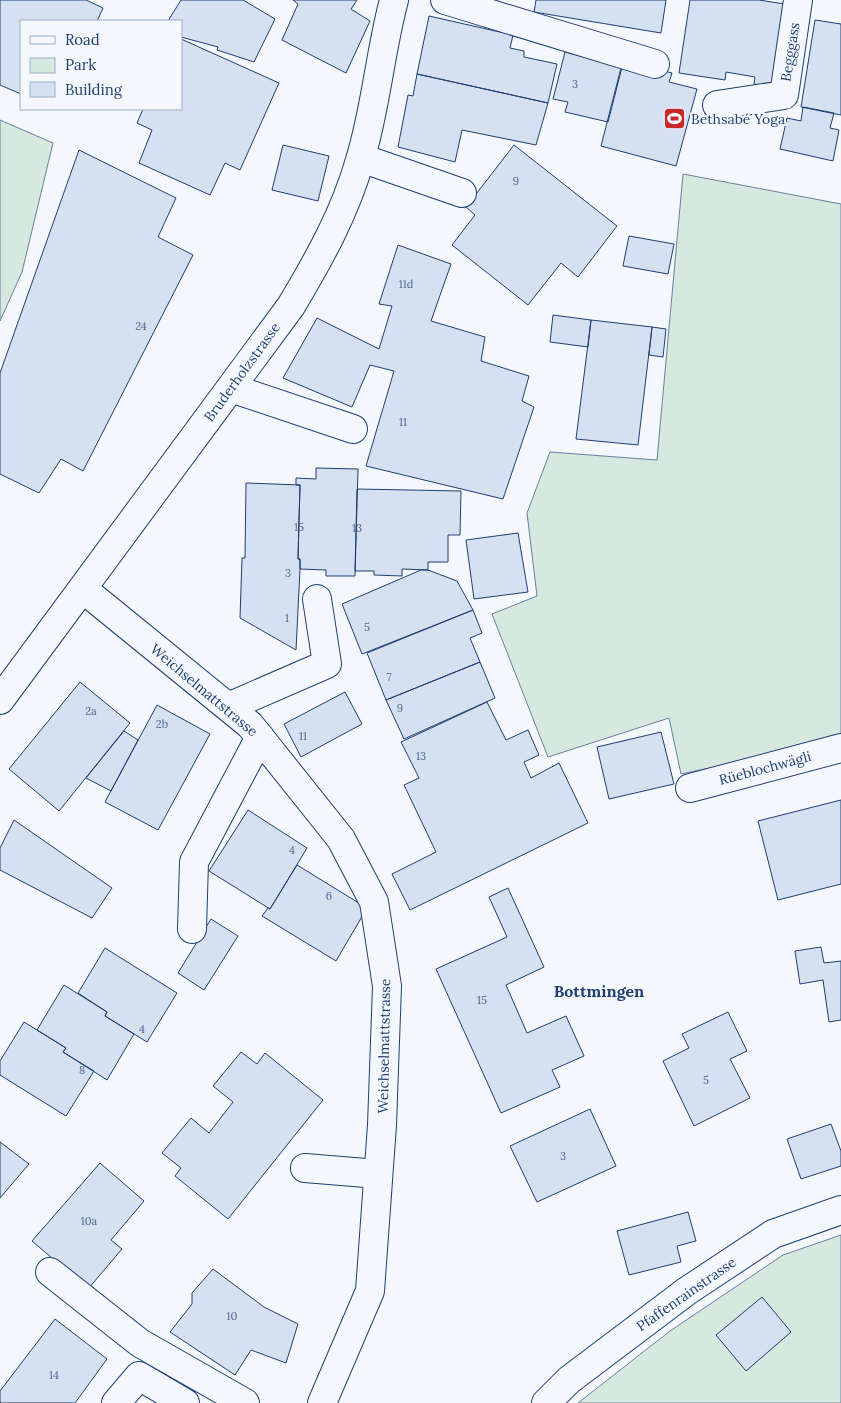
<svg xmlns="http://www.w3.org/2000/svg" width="841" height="1403" viewBox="0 0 841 1403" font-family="Lora,serif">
	<rect width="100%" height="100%" fill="#f4f7fb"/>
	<!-- green -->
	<path fill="#d7e8df" stroke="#687fa3" d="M0 120 53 143 22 272 0 321Z
		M683 174 841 204V741L681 774 669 718 548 757 492 614 537 596 527 513 550 452 657 460Z
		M841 1235V1403H578L670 1331 783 1255Z"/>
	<!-- building -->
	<path fill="#d5e0f0" stroke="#1d3f73" d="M0 0H86L103 8 97 21H21V94L0 85Z
		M181 0H243L275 19 254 62 217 50 218 47 181 37V21H168Z
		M293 0H357L351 9 370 21 346 73 282 40 298 4Z
		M536 0H666L661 33 534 12Z
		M690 0H759L791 5 779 88 754 84 755 77 726 72 725 80 679 73Z
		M429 16 513 35 510 48 524 51V57L557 64 548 103 417 74Z
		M815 20 841 24V115L801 107Z
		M181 39 279 83 240 170 225 163 210 195 139 163 152 130 137 123 143 109H181Z
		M565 52 622 67 608 122 565 112 568 102 553 99Z
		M623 60 672 73 669 82 697 89 676 166 601 146Z
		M417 74 548 103 536 145 462 130 455 162 398 147 408 95 413 96Z
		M803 107 834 113 830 128 839 130 833 161 780 149 787 118 801 121Z
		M283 145 329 156 318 201 272 190Z
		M514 145 617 226 578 277 561 263 528 305 452 245 475 215 466 207Z
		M79 150 176 198 158 237 193 255 83 471 61 459 39 493 0 474V373Z
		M629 236 674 244 668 274 623 266Z
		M398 245 451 264 431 321 485 337 481 361 529 376 522 401 534 407 503 499 366 466 394 371 370 365 352 407 283 378 317 318 379 349 392 306 379 304Z
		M553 315 591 320 588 347 550 342Z
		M591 320 652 327 638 445 576 439Z
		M652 327 666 329 663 357 649 355Z
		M316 468 358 469 355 576H326V570L300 569V559H298L300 485H296V478L316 479Z
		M246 483 300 485 298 559H300V569L296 650 240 618 242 558H245Z
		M357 489 461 491 460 535H448V562H428V570L402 569V576L374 575V571H355Z
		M518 533 528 592 474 599 466 540Z
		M421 570H428L457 581 473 610 362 654 342 604Z
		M473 610 482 633 470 638 480 662 386 700 367 653Z
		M480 662 495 698 404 739 386 700Z
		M80 682 130 723 59 811 9 769Z
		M345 692 362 724 301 757 284 724Z
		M487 702 506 740 528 730 539 755 524 762 531 778 559 763 588 823 410 910 392 874 436 852 404 785 419 778 401 742Z
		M157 705 210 734 158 830 105 802Z
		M124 731 138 740 111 791 86 778Z
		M661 732 674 784 609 799 597 747Z
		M841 800V884L778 900 758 821Z
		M248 810 307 848 270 909 209 871Z
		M14 820 112 888 92 918 0 870V848Z
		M297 865 367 908 336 961 262 916 268 908 270 909Z
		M508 888 544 967 506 985 527 1033 566 1016 584 1056 552 1070 560 1087 501 1113 436 969 507 937 489 897Z
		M211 919 238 936 204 990 178 973Z
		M821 947 824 963 841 961V1020L829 1022 823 980 800 984 795 951Z
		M105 948 177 993 147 1042 105 1016 107 1012 78 993Z
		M64 985 107 1012 105 1016 134 1034 107 1080 63 1052 66 1048 37 1030Z
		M728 1012 747 1051 730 1059 750 1098 694 1126 663 1061 689 1048 682 1034Z
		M24 1022 66 1048 63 1052 94 1071 66 1116 0 1075V1061Z
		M241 1052 257 1064 265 1053 323 1100 228 1219 175 1176 181 1168 162 1153 191 1118 209 1133 233 1102 213 1086Z
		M590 1109 616 1166 537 1202 510 1146Z
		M831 1124 841 1151V1166L801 1179 787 1139Z
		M0 1142 29 1164 0 1198Z
		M100 1163 144 1201 111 1240 122 1249 88 1289 32 1241Z
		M688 1212 696 1241 677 1246 681 1262 629 1275 617 1231Z
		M213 1269 264 1307 298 1324 286 1363 251 1350 235 1375 170 1332 192 1304V1293Z
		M762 1297 791 1332 746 1371 716 1335Z
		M55 1319 107 1359 75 1403H0V1391Z"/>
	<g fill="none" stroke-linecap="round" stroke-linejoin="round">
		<defs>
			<path id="minor" d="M445 0 655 64
				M717 105 784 95 798 0
				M361 158 462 193
				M231 388 353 429
				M83 589 250 725 341 839 374 902 387 986 382 1125 370 1291 322 1403
				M228 707 327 664 317 599
				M690 788 841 748
				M192 929 194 862 260 737
				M305 1168 378 1174
				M50 1272 140 1343 245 1403
				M116 1403 139 1376 185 1403
				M546 1403 569 1380 687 1291 773 1234 841 1210"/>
			<path id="major" d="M0 700 291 306C319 259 345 213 360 160 376 108 380 52 394 0"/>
		</defs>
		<!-- minor casing -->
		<use href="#minor" stroke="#1d3f73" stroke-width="30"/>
		<!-- major casing -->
		<use href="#major" stroke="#1d3f73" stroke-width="30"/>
		<!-- minor -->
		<use href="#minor" stroke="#f4f7fb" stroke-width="28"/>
		<!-- major -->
		<use href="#major" stroke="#f4f7fb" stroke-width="28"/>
	</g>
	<!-- icons -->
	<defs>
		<symbol id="stadium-square" viewBox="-11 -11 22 22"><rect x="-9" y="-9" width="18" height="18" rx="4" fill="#c62828" stroke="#f4f7fb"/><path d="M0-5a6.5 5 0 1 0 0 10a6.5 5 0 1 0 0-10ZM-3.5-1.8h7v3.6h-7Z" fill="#fff"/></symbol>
	</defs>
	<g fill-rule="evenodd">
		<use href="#stadium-square" x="662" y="106" width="25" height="25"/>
	</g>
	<g text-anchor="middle" stroke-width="4" stroke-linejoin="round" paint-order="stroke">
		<!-- number labels -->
		<g font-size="11" fill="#4b6792">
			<text x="575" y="88">3</text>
			<text x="516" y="185">9</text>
			<text x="406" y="288">11d</text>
			<text x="141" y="330">24</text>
			<text x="403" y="426">11</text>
			<text x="299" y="531">15</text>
			<text x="357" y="532">13</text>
			<text x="288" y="577">3</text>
			<text x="287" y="622">1</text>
			<text x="367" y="631">5</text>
			<text x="389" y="681">7</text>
			<text x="400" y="712">9</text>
			<text x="91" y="715">2a</text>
			<text x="162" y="728">2b</text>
			<text x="303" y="740">11</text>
			<text x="421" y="760">13</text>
			<text x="292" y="854">4</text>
			<text x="329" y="900">6</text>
			<text x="482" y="1004">15</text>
			<text x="142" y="1033">4</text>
			<text x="82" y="1074">8</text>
			<text x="706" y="1084">5</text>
			<text x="563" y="1160">3</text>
			<text x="89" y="1225">10a</text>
			<text x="232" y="1320">10</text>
			<text x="54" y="1379">14</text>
		</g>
		<!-- street labels -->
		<g font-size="14" fill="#1d3f73" stroke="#f4f7fb">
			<text transform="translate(790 52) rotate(-81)" y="5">Begggass</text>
			<text transform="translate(242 372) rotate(-54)" y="5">Bruderholzstrasse</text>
			<text transform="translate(204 690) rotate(40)" y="5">Weichselmattstrasse</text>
			<text transform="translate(765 768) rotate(-15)" y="5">Rüeblochwägli</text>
			<text transform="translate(384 1046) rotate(-89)" y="5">Weichselmattstrasse</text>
			<text transform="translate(686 1294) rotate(-35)" y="5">Pfaffenrainstrasse</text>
		</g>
		<!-- poi labels -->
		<g font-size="14" fill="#1d3f73" stroke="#f4f7fb" text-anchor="start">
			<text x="691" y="124">Bethsabé Yoga</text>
		</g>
		<!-- quarter labels -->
		<g font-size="16" font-weight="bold" fill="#1d3f73" stroke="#f4f7fb">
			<text x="599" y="997">Bottmingen</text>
		</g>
	</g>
	<!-- legend -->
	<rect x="20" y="20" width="162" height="90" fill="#f4f7fb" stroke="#9eadc5"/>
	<rect x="30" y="36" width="25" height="8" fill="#f4f7fb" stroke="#9eadc5"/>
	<text x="65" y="45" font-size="15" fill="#1d3f73">Road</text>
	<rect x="30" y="58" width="25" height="15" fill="#d7e8df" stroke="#9eadc5"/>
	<text x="65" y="70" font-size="15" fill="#1d3f73">Park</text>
	<rect x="30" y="82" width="25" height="15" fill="#d5e0f0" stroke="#9eadc5"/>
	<text x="65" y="95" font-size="15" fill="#1d3f73">Building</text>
</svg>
